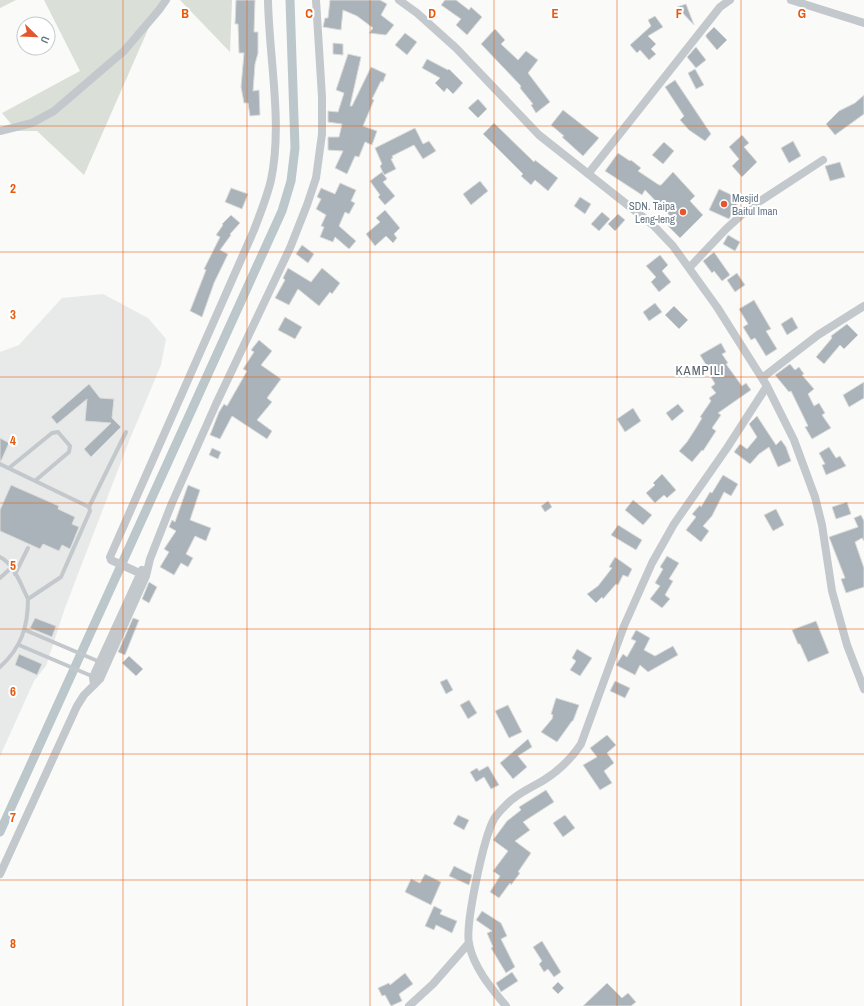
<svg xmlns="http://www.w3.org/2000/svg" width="864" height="1006" viewBox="0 0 864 1006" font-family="'Archivo Narrow',sans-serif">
	<rect width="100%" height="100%" fill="#fafaf8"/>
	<!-- built -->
	<path fill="#e8e9e9" d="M103 294 148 318 166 339 161 365 129 441 65 608 46 666 34 681 0 756V352L19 345 62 298Z"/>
	<!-- green -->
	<path fill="#dadfd7" d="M0 0H16L0 8Z
		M44 0H161L84 175 37 131H17L2 113 80 71Z
		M180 0H232L230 52Z"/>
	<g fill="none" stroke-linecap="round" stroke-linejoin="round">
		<!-- canal -->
		<path stroke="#bbc7cb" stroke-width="9" d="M0 832 282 211 291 181 295 148 290 0"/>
	</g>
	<!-- building -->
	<path fill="#aab3b9" stroke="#dcdcda" d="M236 0H255L254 32H258V53L255 64 253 91 259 90 260 115 250 116 248 103H244L241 87 244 53H239L238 24H235Z
		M330 0H380L387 4 381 15 394 25 386 35 369 33 373 28 357 16 343 10 341 30 323 27 325 18H328Z
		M445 0H456L469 10 471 7 482 17 467 35 456 25 461 19 441 5Z
		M686 4 694 25 677 7Z
		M655 16 663 27 648 36 656 44 651 49 656 54 649 60 640 50 637 53 630 45 651 26 648 20Z
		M714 27 727 40 717 50 706 37V35Z
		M495 29 505 40 501 44 518 60 526 51 538 60 528 73 550 102 536 113 531 105 533 104 520 88 521 86 481 44Z
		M405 33 417 42 407 55 395 45Z
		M333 43 343 44V55L333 54Z
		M696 47 706 60 696 68 687 57Z
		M348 54 361 57 350 106H352L371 67 386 74 383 82 381 81 372 99 374 100 363 126 377 131 372 145 365 142 359 157 355 156 347 174 335 168 343 151 328 150V137H339L342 124 328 122V111L338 112 344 93 336 90Z
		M427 59 448 70 449 69 463 83 453 94 447 88 444 92 435 83 440 78 422 68Z
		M695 69 704 85 696 89 688 73Z
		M675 80 711 134 705 141 689 130 680 120 684 116 665 87Z
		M864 95V114L835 135 826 124 839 111 855 103Z
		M478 99 487 109 478 118 468 108Z
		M563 110 599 138 583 156 562 137 564 136 551 125Z
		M494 123 534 162 535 160 558 178 548 191 535 180 531 185 521 176 523 174 483 134Z
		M415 128 423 144 429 141 436 151 423 159 414 145 392 156 393 158 391 159 396 169 384 175 380 166 382 164 375 148Z
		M742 135 749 143 744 147 757 162 742 177 732 166 739 159 729 147Z
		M793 141 801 156 789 163 781 148Z
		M664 142 674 151 663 164 652 155Z
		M618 153 630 161 631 160 641 168 638 171 659 185H661L673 172 695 196 690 201 703 215 680 238 668 226 674 220 645 190 642 195 605 171Z
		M840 162 845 177 830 181 825 166Z
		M382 172 387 179 383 182 395 196 385 205 378 197 380 195 370 181Z
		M480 181 488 191 471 205 463 194Z
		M340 183 356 190 351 201 355 203 349 214 345 212 339 226 356 241 349 249 335 237 333 242 320 237 324 227 321 226 326 215 316 209 321 199 317 197 321 188 335 194Z
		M231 188 248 194 242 209 225 202Z
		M719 189 740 199 729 219 709 210Z
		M580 197 591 204 585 214 574 206Z
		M385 210 400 228 394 234 397 238 393 243 386 236 375 246 366 234 380 222 376 218Z
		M602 212 610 219 599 231 591 224Z
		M618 214 625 220 615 231 608 224Z
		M231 215 240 223 230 234 231 235 220 250 228 254 214 283 202 317 190 311 206 270 204 269 220 237 216 235 223 225 222 224Z
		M728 235 740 242 735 251 723 244Z
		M302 245 314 254 308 263 296 254Z
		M714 252 730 275 722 281 714 271 712 273 703 261Z
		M660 255 668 265 662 271 671 282 659 292 651 282 656 277 646 266Z
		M288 268 311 282 322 268 340 283 332 294 330 292 319 306 298 289 289 305 275 298 285 280 283 278Z
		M737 273 745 285 735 292 727 280Z
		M754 300 771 329 766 331 777 349 766 356 755 338 751 340 743 327 748 324 739 309Z
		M655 303 662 312 649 321 643 312Z
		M674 306 688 320 679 329 665 315Z
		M285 317 302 327 295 339 278 330Z
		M792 317 798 328 787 335 781 324Z
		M847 324 858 335 844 349 840 345 824 364 816 357 832 338 831 336Z
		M259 340 272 351 261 365 281 379 267 398 272 402 257 420 272 431 267 439 232 416 220 439 210 435 219 412 224 404 227 406 247 371 243 369 254 352 251 350Z
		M721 343 726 352 722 354 728 363 726 364 742 386 746 383 751 390 718 413 721 415 712 428 716 431 703 451 702 450 692 462 679 451 687 442 696 428 702 418 700 417 711 401 709 398 716 393 711 387 715 384 711 377 713 376 700 355Z
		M790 364 795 370 799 367 804 374 802 375 814 389 808 394 814 406 819 403 825 413 822 415 831 428 812 439 805 427 808 426 791 391 789 392 775 375Z
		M864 382V398L849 407 843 395Z
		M89 384 100 398 114 399 112 418 121 427 91 457 84 449 111 423 85 421 87 399 57 424 51 417Z
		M678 404 684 411 672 421 666 413Z
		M633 408 641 421 625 432 617 419Z
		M757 416 776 445 781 440 786 447 791 461 778 467 769 447 759 454 750 464 734 452 740 444 747 449 757 437 749 424Z
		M0 438 9 443 1 461H0Z
		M829 447 836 458 840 456 846 466 826 475 822 465 825 464 819 453Z
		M212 448 221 452 218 459 209 455Z
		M662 474 676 490 667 498 664 495 655 503 646 493 655 485 653 483Z
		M723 475 738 484 731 496 724 492 712 516 703 526 709 531 701 542 686 530 696 517 692 514 700 505 701 507 710 492 712 493Z
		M11 485 59 506 58 509 75 517 72 524 79 527 70 549 62 545 59 551 43 544 40 549 0 531V510Z
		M188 485 200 490 190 520 211 528 206 541 195 536 186 554 193 558 188 567 181 563 174 575 160 567 169 552 164 549 176 531 169 527 172 520 175 522Z
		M633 500 652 515 643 525 625 510Z
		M548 501 552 507 545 512 541 506Z
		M847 502 851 514 836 519 832 507Z
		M776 509 784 525 773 531 764 515Z
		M861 515 864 521V541L862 538 855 542 864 568V587L846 593 841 579 845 578 829 537 858 527 854 518Z
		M618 525 642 540 636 550 611 535Z
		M667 556 679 563 669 579 673 581 665 595 670 599 662 608 650 599 660 586 655 583 663 569 660 567Z
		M615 557 632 569 628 577 623 575 618 585 616 584 603 599 602 597 596 603 587 594 598 586 612 568 609 567Z
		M149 582 157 587 149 603 142 599Z
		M35 618 56 626 52 637 30 628Z
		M133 618 139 620 125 655 118 652Z
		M816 621 829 653 808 662 800 644H798L792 630Z
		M636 630 650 638 644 650 655 656 673 646 678 655 648 672 640 665 635 675 616 665 623 654 627 657 636 641 631 639Z
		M577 649 592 658 580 676 570 670 576 661 572 658Z
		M19 654 42 664 37 675 15 665Z
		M129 656 143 669 136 676 122 663Z
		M447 679 453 690 446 694 440 682Z
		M615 681 630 688 625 698 610 691Z
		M556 698 579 705 573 721H572L557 742 541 732 552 719 553 715 551 714Z
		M469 700 477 713 468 719 460 705Z
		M508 705 522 732 509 738 495 711Z
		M607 735 616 745 607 753 614 763 604 771 612 783 600 790 583 765 597 757 590 748Z
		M528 739 532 747 518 756 527 767 513 779 500 763Z
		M488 766 499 785 491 789 484 777 476 782 470 772 477 768 479 771Z
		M546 790 554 802 523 822 530 830 515 841 531 853 518 872 520 873 511 885 510 883 499 898 490 892 500 876 493 871 508 851 493 840 507 821 521 810 519 807Z
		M458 815 469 820 464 830 453 824Z
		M565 815 575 828 563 837 553 823Z
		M454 866 472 875 469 885 449 876Z
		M425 874 441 882 431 905 405 892 411 879 420 883Z
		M434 906 442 910 440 914 457 921 452 933 436 925 434 930 425 926Z
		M482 911 501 923 507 936 501 939 515 967 506 973 491 948 493 947 487 933 492 931 476 920Z
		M542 941 561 972 554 977 548 969 544 972 539 964 542 961 533 947Z
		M512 972 518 981 501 992 496 983Z
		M405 973 413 984 399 994 402 1001 391 1006 385 995 382 996 378 988 389 983 390 985Z
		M558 982 564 988 558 994 552 988Z
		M607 983 622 998 628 993 636 1002 631 1006H583Z"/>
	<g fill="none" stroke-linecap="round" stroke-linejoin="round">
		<!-- lane -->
		<path stroke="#c3c8cc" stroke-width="4" d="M0 464 89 507
			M9 468 52 433 58 432 70 446 69 452 36 480
			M0 557C14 564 21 585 28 599
			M15 574 28 548
			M0 578 12 567
			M25 630 100 662
			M19 645 94 677
			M0 667C21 648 28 627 28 599L61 577 90 511 89 507 126 432"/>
		<!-- street -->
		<path stroke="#c3c8cc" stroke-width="8" d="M399 0 417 13 456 48 539 135 653 225 673 246 717 307 767 386 794 440 815 497 822 525 832 591 847 645 864 689
			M791 0 864 23
			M0 131 32 123 54 111 124 51 159 10 166 0
			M588 174 720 7 730 0
			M689 268 726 229 748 209 823 160
			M762 378 818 335 864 306
			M146 576 111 560 110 557 254 230C260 214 267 197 271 180 283 123 269 58 268 0
			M94 685 93 677 142 570
			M0 874 77 706 84 695 100 679 146 576 150 559 172 503 216 404 290 248 307 205 316 178 322 134V97L316 0
			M409 1006 433 984 469 943
			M506 1006C491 988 474 968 469 944 465 923 484 837 494 819 497 814 502 809 506 805 517 793 531 788 544 780 560 770 571 759 581 744L624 626 652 563 674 524 727 448 767 386"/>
	</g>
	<!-- grid -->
	<path fill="none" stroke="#e8590c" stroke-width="1" stroke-opacity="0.55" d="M123 0V1006M247 0V1006M370 0V1006M494 0V1006M617 0V1006M741 0V1006M0 126H864M0 252H864M0 377H864M0 503H864M0 629H864M0 754H864M0 880H864"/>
	<!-- markers -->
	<g fill="#e4572e" stroke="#fff" stroke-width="1.5">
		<circle cx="724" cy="204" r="4"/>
		<circle cx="683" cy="212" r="4"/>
	</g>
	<g text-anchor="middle" stroke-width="4" stroke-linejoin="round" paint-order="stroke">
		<!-- poi labels -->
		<g font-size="11" fill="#657683" stroke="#fff" text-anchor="start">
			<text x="732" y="202">Mesjid<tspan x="732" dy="13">Baitul Iman</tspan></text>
			<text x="675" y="210" text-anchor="end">SDN. Taipa<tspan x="675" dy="13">Leng-leng</tspan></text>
		</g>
		<!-- quarter labels -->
		<g font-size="13" letter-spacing="1" fill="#57646e" stroke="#fff">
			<text x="700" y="375">KAMPILI</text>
		</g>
	</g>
	<g font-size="13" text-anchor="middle" font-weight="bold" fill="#e8590c" stroke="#fff" stroke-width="4" stroke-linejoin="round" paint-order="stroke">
		<text x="185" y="18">B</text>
		<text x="309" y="18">C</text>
		<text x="432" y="18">D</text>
		<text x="555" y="18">E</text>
		<text x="679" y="18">F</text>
		<text x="802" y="18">G</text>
		<text x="13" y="193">2</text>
		<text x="13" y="319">3</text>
		<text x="13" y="445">4</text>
		<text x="13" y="570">5</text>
		<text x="13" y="696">6</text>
		<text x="13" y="822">7</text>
		<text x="13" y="948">8</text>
	</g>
	<!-- north arrow -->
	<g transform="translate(36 36) rotate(113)"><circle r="19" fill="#ffffff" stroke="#c1c8cd"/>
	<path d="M0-3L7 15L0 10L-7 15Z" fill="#e4572e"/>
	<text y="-6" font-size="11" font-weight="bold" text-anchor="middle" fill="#657683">U</text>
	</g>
</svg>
